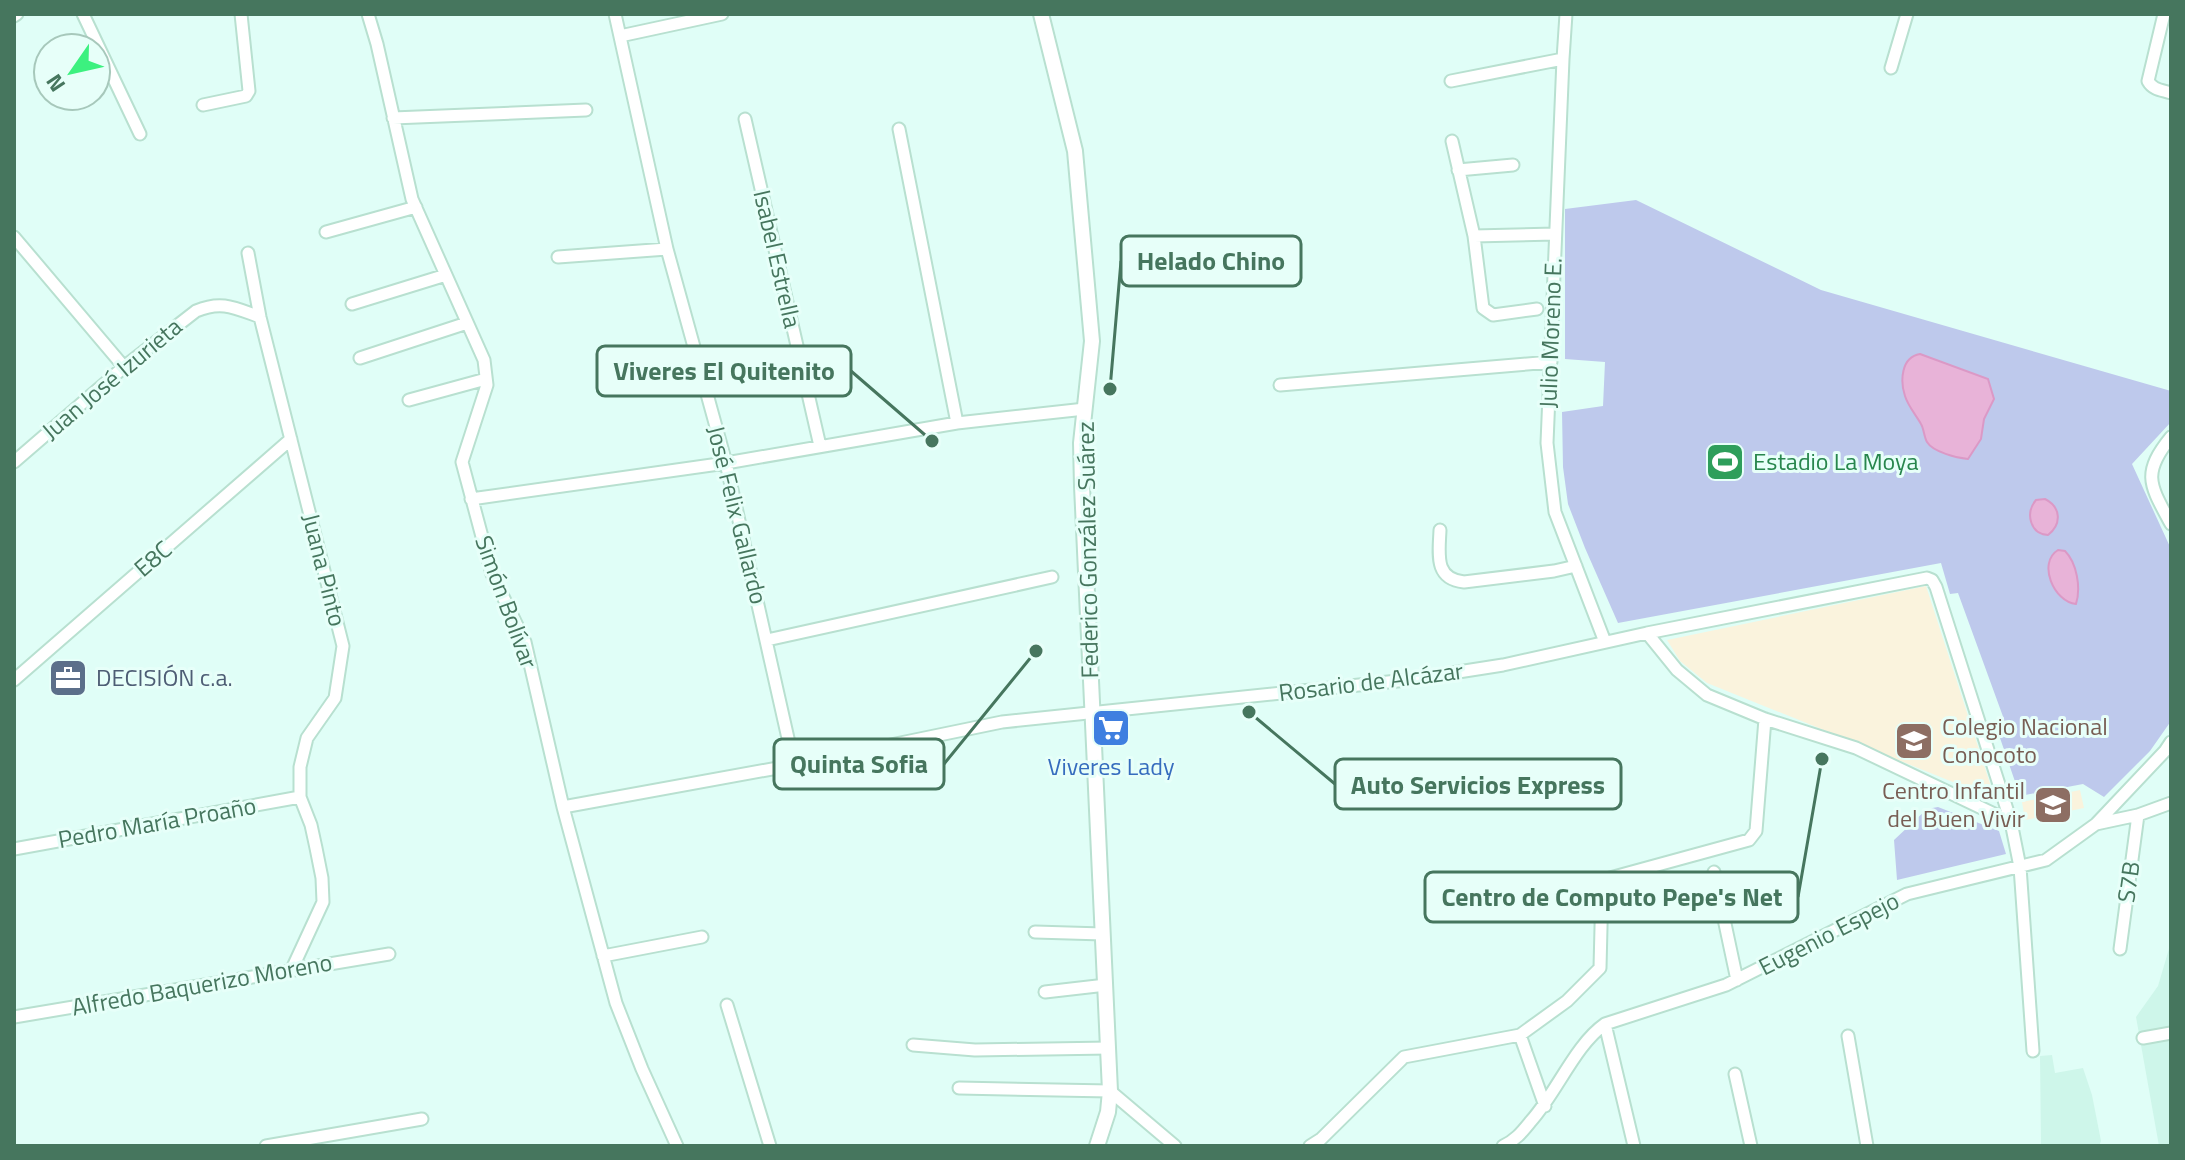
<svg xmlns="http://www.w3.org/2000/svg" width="2185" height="1160" viewBox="0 0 2185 1160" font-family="'Titillium Web',sans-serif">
	<rect width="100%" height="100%" fill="#e0fef7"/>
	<!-- residential -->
	<path fill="#cef6ea" d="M2171 942V1146H2159L2136 1017 2158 986Z
		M2052 1055 2055 1073 2083 1068 2092 1095 2101 1141 2099 1146H2041L2040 1056Z"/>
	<!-- education -->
	<path fill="#faf3dd" d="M1926 586 1995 799 1707 683 1680 661 1667 640Z
		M2080 790 2084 808 2025 820 2022 802Z"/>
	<!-- green -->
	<path fill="#bec9ec" d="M1636 200 1821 290 2171 391V422L2132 464 2171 549V721L2150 751 2104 797 2083 784 2020 796 2000 738 2009 733 1958 593 1950 594 1941 563 1618 623 1585 548 1568 504 1563 467 1562 412 1603 406 1605 362 1565 359V209Z
		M1938 807 1999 831 2006 854 1897 880 1894 840 1927 809Z"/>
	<!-- water -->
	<path fill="#e8b3d8" stroke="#db99c6" stroke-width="2" d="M1920 354 1988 379 1994 399 1984 419 1981 439 1968 459C1957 458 1933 452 1927 442 1924 437 1924 429 1921 424 1916 415 1908 406 1905 396 1900 381 1901 357 1920 354Z
		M2045 499C2061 507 2062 524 2048 535 2030 534 2025 513 2036 500Z
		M2058 550 2065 551C2077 563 2081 588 2076 604 2054 602 2037 563 2058 550Z"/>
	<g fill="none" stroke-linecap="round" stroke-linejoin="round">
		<defs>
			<path id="minor" d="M83 14 140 134
				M368 14 377 44 412 199 484 360 487 385 462 462 492 574 525 642 563 807 616 1003 642 1069 677 1146
				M615 14 667 249 726 463 794 765
				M1566 14 1563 59 1547 443 1555 512 1605 642
				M2164 14 2148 81C2153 90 2162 90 2171 93
				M14 16 17 14
				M620 36 722 14
				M1891 68 1907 14
				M1451 81 1563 59
				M203 105 246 96 249 91 241 14
				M393 118 586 110
				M745 119 820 446
				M899 129 957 423
				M1452 141 1474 236 1483 308 1493 315 1537 309
				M1458 170 1513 165
				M326 232 416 207
				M1474 236 1555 234
				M14 237 124 367
				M248 253 260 317 343 646 335 698 307 738 300 767V797L311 825 316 848 322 878 323 902 292 969
				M558 257 667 249
				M352 304 446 275
				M360 358 467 323
				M1280 385 1551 362
				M409 400 486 379
				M2171 437C2141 474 2150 485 2171 524
				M14 462 124 367 196 311C222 300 235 308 260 317
				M471 499 726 463 957 423 1085 409
				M1440 530C1439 554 1434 579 1464 582L1554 571 1576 566
				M1647 633 1677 670 1707 695 1765 719 1856 748 2011 822
				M767 640 1052 577
				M14 680 291 439
				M563 807 794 765 1002 722 1407 680 1503 665 1647 633 1927 578 1932 580 1936 587 2011 822 2020 867 2033 1051
				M2096 824 2138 815 2171 803
				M14 849 300 797
				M1714 872 1737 980
				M1035 932 1103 934
				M2120 949 2138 815
				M603 956 702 937
				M1045 992 1106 985
				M727 1005 770 1146
				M14 1017 389 954
				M1605 1024 1634 1146
				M1520 1035 1545 1106
				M1848 1036 1867 1146
				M2143 1038 2171 1033
				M913 1045 975 1050 1109 1048
				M1735 1074 1751 1146
				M959 1088 1110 1091 1175 1146
				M266 1146 422 1119
				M1310 1146 1321 1139 1404 1057 1520 1035 1567 1001 1600 968 1602 887 1604 882 1610 878 1749 840 1756 831 1765 719
				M1503 1146C1516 1140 1522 1132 1531 1121 1557 1092 1575 1045 1605 1024L1726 985 1907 894 2046 860 2096 824 2165 751 2171 742"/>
			<path id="tertiary" d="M1041 14 1075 151 1092 341 1081 443 1082 486 1110 1091 1108 1112 1097 1146"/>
		</defs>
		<!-- minor casing -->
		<use href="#minor" stroke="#b8e0d0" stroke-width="15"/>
		<!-- tertiary casing -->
		<use href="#tertiary" stroke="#b8e0d0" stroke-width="18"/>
		<!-- minor -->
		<use href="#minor" stroke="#fff" stroke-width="11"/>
		<!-- tertiary -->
		<use href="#tertiary" stroke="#fff" stroke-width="14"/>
	</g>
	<!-- icons -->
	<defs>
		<symbol id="stadium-square" viewBox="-11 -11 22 22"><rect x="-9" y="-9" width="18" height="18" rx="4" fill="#2e9e5b" stroke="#e7fff9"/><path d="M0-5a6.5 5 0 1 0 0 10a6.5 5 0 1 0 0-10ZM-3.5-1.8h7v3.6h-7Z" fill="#fff"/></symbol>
		<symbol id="office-square" viewBox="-11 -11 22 22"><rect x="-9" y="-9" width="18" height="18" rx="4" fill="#5c6f8a" stroke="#e7fff9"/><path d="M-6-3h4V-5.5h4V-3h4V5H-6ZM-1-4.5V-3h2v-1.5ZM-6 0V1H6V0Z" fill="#fff"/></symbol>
		<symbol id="supermarket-square" viewBox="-11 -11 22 22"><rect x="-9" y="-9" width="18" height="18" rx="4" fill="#3f7fe0" stroke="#e7fff9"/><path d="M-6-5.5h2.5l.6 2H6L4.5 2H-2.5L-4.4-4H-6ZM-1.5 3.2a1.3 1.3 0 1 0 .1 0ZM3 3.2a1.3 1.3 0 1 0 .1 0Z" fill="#fff"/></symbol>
		<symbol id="university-square" viewBox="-11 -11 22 22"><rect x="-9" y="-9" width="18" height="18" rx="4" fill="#8d6e63" stroke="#e7fff9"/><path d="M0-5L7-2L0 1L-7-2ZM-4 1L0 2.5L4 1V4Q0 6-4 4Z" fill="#fff"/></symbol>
		<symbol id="school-square" viewBox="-11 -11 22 22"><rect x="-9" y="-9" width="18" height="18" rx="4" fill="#8d6e63" stroke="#e7fff9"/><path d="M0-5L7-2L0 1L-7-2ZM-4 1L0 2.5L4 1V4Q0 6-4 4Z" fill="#fff"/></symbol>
	</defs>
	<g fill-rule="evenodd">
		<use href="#stadium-square" x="1703" y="440" width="44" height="44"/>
		<use href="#office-square" x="46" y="656" width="44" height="44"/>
		<use href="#supermarket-square" x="1089" y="706" width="44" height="44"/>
		<use href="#university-square" x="1892" y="719" width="44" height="44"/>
		<use href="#school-square" x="2031" y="783" width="44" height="44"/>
	</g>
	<g text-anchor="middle" stroke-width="6" stroke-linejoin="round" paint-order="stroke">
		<!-- street labels -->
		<g font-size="24" fill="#46765e" stroke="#e7fff9">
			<text transform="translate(777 259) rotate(77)" y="8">Isabel Estrella</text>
			<text transform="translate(1551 333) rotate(-88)" y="8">Julio Moreno E.</text>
			<text transform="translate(112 379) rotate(-40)" y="8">Juan José Izurieta</text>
			<text transform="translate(737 515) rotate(76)" y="8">José Felix Gallardo</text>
			<text transform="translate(1088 550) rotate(-91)" y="8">Federico González Suárez</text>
			<text transform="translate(153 559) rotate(-41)" y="8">E8C</text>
			<text transform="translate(324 570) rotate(76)" y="8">Juana Pinto</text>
			<text transform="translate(506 602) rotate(70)" y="8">Simón Bolívar</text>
			<text transform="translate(1371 682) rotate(-7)" y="8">Rosario de Alcázar</text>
			<text transform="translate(157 823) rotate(-10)" y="8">Pedro María Proaño</text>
			<text transform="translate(2129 882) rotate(-82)" y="8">S7B</text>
			<text transform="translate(1829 934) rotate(-27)" y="8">Eugenio Espejo</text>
			<text transform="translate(202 985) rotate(-10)" y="8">Alfredo Baquerizo Moreno</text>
		</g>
		<!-- leisure labels -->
		<g font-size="24" fill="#27864d" stroke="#e7fff9" text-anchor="start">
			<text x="1753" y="470">Estadio La Moya</text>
		</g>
		<!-- service labels -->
		<g font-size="24" fill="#4e5e75" stroke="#e7fff9" text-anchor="start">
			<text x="96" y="686">DECISIÓN c.a.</text>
		</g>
		<!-- education labels -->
		<g font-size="24" fill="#785e54" stroke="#e7fff9" text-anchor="start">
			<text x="1942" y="735">Colegio Nacional<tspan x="1942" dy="28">Conocoto</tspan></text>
			<text x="2025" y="799" text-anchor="end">Centro Infantil<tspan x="2025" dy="28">del Buen Vivir</tspan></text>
		</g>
		<!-- shop labels -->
		<g font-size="24" fill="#366cbe" stroke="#e7fff9">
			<text x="1111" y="775">Viveres Lady</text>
		</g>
	</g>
	<!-- callouts -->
	<path fill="none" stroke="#46765e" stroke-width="3" d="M1110 389L1121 261M932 441L851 371M1036 651L944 764M1249 712L1335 784M1822 759L1798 897"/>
	<g fill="#46765e" stroke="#e7fff9" stroke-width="3">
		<circle cx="1110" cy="389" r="8"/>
		<circle cx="932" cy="441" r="8"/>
		<circle cx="1036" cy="651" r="8"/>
		<circle cx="1249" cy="712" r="8"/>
		<circle cx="1822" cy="759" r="8"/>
	</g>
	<g fill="#e7fff9" stroke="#46765e" stroke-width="3">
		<rect x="1121" y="236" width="180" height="50" rx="8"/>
		<rect x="597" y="346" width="254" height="50" rx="8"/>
		<rect x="774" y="739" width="170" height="50" rx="8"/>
		<rect x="1335" y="759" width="286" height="50" rx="8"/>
		<rect x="1425" y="872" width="373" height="50" rx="8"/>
	</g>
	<g font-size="26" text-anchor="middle" font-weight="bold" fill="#46765e">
		<text x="1211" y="270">Helado Chino</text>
		<text x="724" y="380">Viveres El Quitenito</text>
		<text x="859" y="773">Quinta Sofia</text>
		<text x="1478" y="794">Auto Servicios Express</text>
		<text x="1612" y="906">Centro de Computo Pepe's Net</text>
	</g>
	<!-- border -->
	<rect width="2185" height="1160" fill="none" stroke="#46765e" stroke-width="32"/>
	<!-- north arrow -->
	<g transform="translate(72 72) rotate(236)"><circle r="38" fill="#e7fff9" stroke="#a7c8bb" stroke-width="2"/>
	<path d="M0-6L14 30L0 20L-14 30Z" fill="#3cf17f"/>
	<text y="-12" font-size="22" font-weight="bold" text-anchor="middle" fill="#46765e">N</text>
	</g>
</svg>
